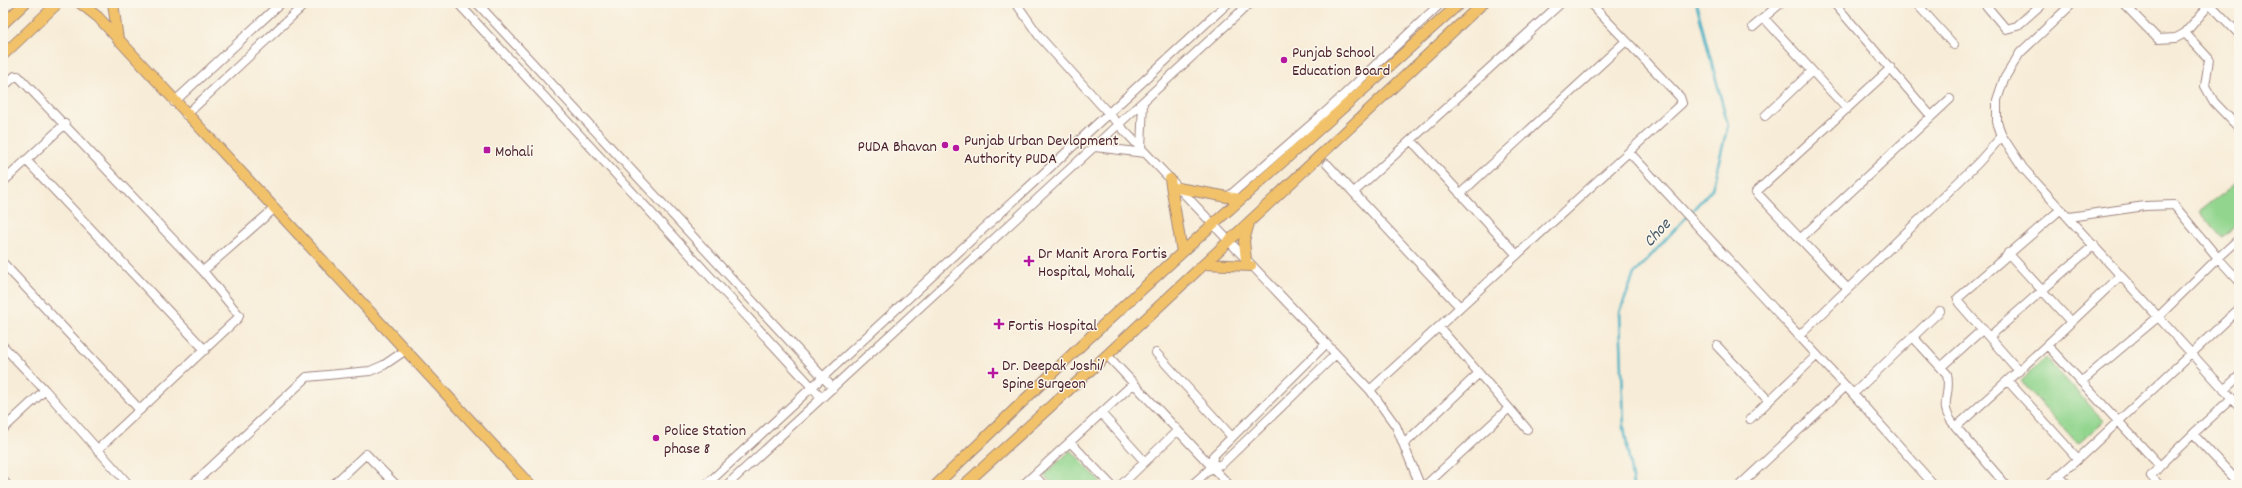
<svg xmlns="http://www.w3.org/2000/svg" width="2242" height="488" viewBox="0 0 2242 488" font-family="Dekko,sans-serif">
	<rect width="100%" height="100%" fill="#fbf7ec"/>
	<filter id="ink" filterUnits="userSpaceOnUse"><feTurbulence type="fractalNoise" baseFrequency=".025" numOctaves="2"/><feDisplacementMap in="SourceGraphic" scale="8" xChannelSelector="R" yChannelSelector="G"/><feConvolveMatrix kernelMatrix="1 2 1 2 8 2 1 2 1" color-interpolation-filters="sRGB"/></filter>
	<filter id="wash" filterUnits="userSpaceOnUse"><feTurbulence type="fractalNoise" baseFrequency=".012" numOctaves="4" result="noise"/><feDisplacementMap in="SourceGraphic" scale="16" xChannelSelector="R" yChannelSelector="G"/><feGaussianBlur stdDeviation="0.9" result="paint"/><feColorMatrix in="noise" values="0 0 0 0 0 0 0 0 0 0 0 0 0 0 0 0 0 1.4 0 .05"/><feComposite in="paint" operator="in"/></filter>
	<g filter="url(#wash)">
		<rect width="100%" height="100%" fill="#f7ecd7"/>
		<!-- green -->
		<path fill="#92d58e" stroke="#6e7a5c" d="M2239 181V224L2222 238 2199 211Z
			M2046 358 2104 421 2078 444 2021 381Z
			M1071 450 1103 485H1053L1044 475Z"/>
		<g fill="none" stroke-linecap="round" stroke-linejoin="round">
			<!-- stream -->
			<path stroke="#46b0c5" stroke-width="2.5" d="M1633 485 1624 426 1620 312 1634 274 1712 189 1728 125 1696 3"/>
		</g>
	</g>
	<g filter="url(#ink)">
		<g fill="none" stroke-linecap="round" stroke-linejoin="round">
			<defs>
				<path id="minor" d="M458 3 822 398
					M477 3 833 388
					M1016 3 1039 36 1119 125 1370 390 1396 426 1420 485
					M1834 3 1931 116
					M1916 3 1954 45
					M1984 3 2006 29 2017 26 2043 3
					M2073 3 2020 53 2004 79 1997 100V122L2002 136 2023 168 2239 406
					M2123 3 2158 39 2176 38 2185 33 2209 59 2205 86 2214 102 2239 128
					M2209 3 2239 34
					M2129 9 2137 3
					M1764 18 1847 109
					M1753 27 1781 3
					M2185 33 2210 4
					M3 87 15 76H18L203 271 239 315 238 318 97 450
					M174 102 281 3
					M186 115 306 3
					M1765 116 1812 71
					M1411 140 1517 255
					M1095 147 1145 153
					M1141 149 1143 102
					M1630 153 1853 394 1934 485
					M26 160 205 350
					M1327 164 1460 307
					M3 182 65 124
					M1354 192 1561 3
					M1460 194 1626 41
					M1228 197 1330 108 1441 3
					M2069 217 2145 206 2174 205 2218 258 2158 317 2081 382
					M1800 239 1950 99
					M2239 239 2218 258 2239 281
					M2008 253 2071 322
					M3 263 140 410
					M203 271 275 208
					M2121 275 2047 345 2160 466 2193 434 2239 483
					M1847 288 1756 192 1891 68
					M1799 336 1978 163 2002 136
					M1913 337 1947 374C1952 398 1936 404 1956 427L2047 345
					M1989 337 2094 245
					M3 346 45 390 129 485
					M1717 346 1769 401
					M1156 353 1232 437
					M1107 355 1229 485
					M1941 367 1983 329
					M2019 371 1959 303 1958 298 2061 209
					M2008 381 2078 459 2239 309
					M1370 390 1682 103 1680 97 1590 3
					M2224 390 2239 376
					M1853 394 1940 311
					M1509 408 1527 429
					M1101 413 1145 462
					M1750 419 1817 355
					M1956 427 2006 485
					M3 429 45 390
					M2193 434 2232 398
					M1070 442 1111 485
					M1404 444 1478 374
					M1212 467 1213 456 1326 344
					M1034 475 1043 485
					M2059 476 2068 485
					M3 480 7 485
					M192 485 307 377 370 371 384 365 406 350
					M333 485 366 454 396 485
					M706 485 1228 3
					M727 485 1250 3
					M1023 485 1133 384
					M1121 485 1177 431
					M1192 485 1212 467 1222 464 1336 354
					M1426 485 1509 408 1439 327
					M1740 485 1846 386
					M2048 485 2078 459
					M2159 485 2151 476 2160 466"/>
				<path id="major" d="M80 3 98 17 530 485
					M113 3 118 40
					M3 24 25 3
					M3 55 58 3
					M1170 179 1182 252
					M1178 188 1239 199
					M1246 260 1244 241 1249 223
					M1204 264 1251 266
					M936 485 1090 337 1212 225 1460 3
					M964 485 1107 355 1483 3"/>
			</defs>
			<!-- minor casing -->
			<use href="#minor" stroke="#a08681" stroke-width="10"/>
			<!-- major casing -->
			<use href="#major" stroke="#a08681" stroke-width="12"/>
			<!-- minor -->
			<use href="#minor" stroke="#fff" stroke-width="8"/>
			<!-- major -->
			<use href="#major" stroke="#f2c26a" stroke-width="10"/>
		</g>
	</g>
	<!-- markers -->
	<g fill="#b5179e" stroke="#fbf7ec" stroke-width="1.5">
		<circle cx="1284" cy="60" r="4"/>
		<circle cx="945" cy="145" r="4"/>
		<circle cx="956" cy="148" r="4"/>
		<rect x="483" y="146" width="8" height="8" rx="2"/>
		<path d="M1027 255h4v4h4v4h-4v4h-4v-4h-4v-4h4z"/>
		<path d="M997 318h4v4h4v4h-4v4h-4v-4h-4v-4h4z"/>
		<path d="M991 367h4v4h4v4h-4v4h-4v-4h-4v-4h4z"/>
		<circle cx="656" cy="438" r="4"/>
	</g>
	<g text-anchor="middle" stroke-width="3" stroke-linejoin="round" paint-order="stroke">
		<!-- poi labels -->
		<g font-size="16" fill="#4a1f2b" stroke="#fbf7ec" text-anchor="start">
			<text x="1292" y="57">Punjab School<tspan x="1292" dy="18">Education Board</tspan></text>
			<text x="964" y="145">Punjab Urban Devlopment<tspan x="964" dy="18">Authority PUDA</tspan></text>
			<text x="937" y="151" text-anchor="end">PUDA Bhavan</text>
			<text x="495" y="156">Mohali</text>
			<text x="1038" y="258">Dr Manit Arora Fortis<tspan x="1038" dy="18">Hospital, Mohali,</tspan></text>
			<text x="1008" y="330">Fortis Hospital</text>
			<text x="1002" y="370">Dr. Deepak Joshi/<tspan x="1002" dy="18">Spine Surgeon</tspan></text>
			<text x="664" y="435">Police Station<tspan x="664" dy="18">phase 8</tspan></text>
		</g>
		<!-- water labels -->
		<g font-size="17" font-style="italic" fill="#485969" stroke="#fbf7ec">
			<text transform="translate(1656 232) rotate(-48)" y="6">Choe</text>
		</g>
	</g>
	<!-- margin -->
	<rect width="2242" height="488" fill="none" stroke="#fbf7ec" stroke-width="16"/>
</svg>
